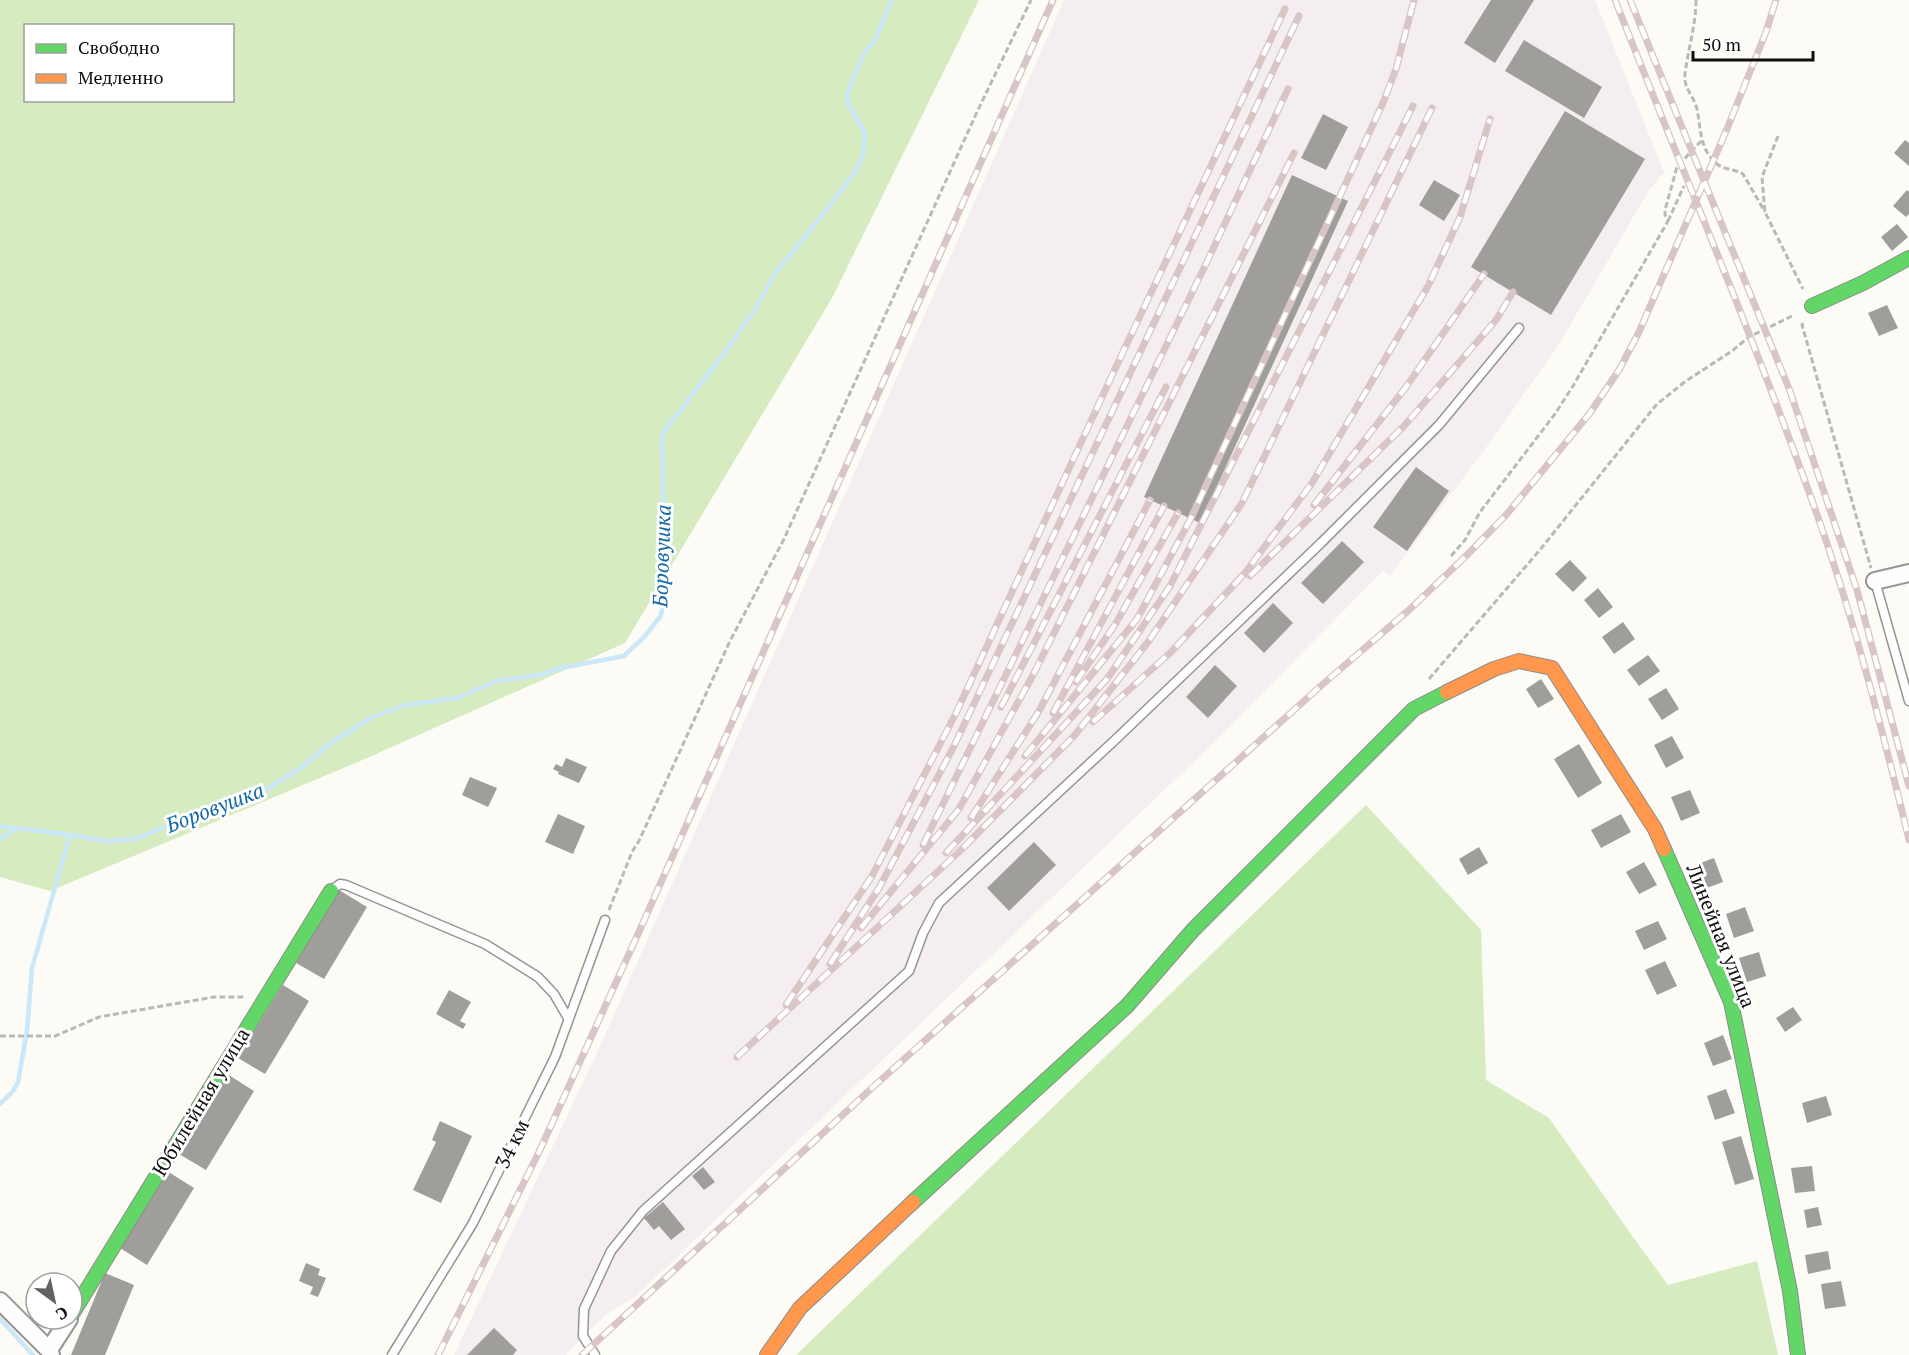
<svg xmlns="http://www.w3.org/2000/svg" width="1909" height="1355" viewBox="0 0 1909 1355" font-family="'PT Serif',serif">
	<rect width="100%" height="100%" fill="#fcfbf5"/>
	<!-- industrial -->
	<path fill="#f4eef1" d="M1064 0H1595L1664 172 1649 190 1558 346 1485 449 1390 576 1383 571 1205 751 635 1297 608 1313 583 1336 566 1355H454L602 1042Z"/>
	<!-- forest -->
	<path fill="#d7ebc1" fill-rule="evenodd" d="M0 0H979L832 298 625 643 358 762 50 891 0 877ZM26 26H232V100H26Z
		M1366 805 1481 930 1486 1080 1549 1118 1633 1237 1668 1285 1757 1261 1778 1355H796Z"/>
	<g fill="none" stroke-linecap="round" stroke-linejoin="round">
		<!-- stream -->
		<path stroke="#cae8f8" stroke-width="4.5" d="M0 826 79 836 105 841 135 839 162 828 251 797 266 790 302 767 331 743 372 717 406 705 457 698 497 681 540 675 561 668 624 656 645 636 660 617 664 606 665 568 662 440 664 431 723 355 756 308 776 272 813 227 855 172 863 155 865 133 849 106 847 96 850 85 865 52 875 40 892 0
			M0 839 15 829
			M0 1104 13 1091 18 1082 27 1031 32 968 70 835
			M0 1319 33 1355"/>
	</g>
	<!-- building -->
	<path fill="#a09e9a" d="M1491 0H1534L1495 63 1464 43Z
		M1524 40 1602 87 1584 118 1505 71Z
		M1565 111 1645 159 1551 315 1471 267Z
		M1323 114 1348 127 1326 170 1301 158Z
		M1905 140 1909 143V166L1894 153Z
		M1292 175 1348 201 1200 523 1144 497Z
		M1434 180 1460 195 1444 221 1419 205Z
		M1907 190 1909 192V214L1906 217 1893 206Z
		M1897 224 1908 237 1892 251 1881 237Z
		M1887 305 1898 328 1879 336 1868 313Z
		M1416 467 1449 491 1407 551 1373 527Z
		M1342 541 1364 562 1323 604 1301 583Z
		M1570 560 1587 578 1573 592 1555 574Z
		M1598 588 1613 607 1599 618 1584 600Z
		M1273 603 1293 623 1264 653 1244 633Z
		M1623 622 1635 639 1614 654 1602 637Z
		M1648 655 1660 671 1639 686 1627 670Z
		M1215 665 1237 686 1208 718 1186 697Z
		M1541 679 1554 699 1538 708 1526 689Z
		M1666 688 1679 709 1662 720 1648 699Z
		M1672 736 1684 758 1666 768 1654 745Z
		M1579 744 1602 783 1578 798 1554 759Z
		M566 758 587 767 579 783 558 774 559 772 553 769 556 764 562 767Z
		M470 777 497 788 488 807 462 795Z
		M1690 790 1700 813 1681 821 1671 797Z
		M558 814 585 826 573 854 545 842Z
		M1621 814 1631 832 1601 848 1591 830Z
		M1034 842 1056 865 1009 911 987 888Z
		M1479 847 1488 863 1468 875 1459 859Z
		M1714 858 1723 882 1704 889 1695 865Z
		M1644 862 1657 885 1639 894 1626 872Z
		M339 890 367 907 324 979 296 963Z
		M1745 907 1754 931 1734 938 1726 914Z
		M1658 921 1667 939 1644 950 1635 931Z
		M1759 952 1766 976 1747 982 1739 958Z
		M1665 961 1677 986 1657 995 1645 970Z
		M283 985 309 1001 265 1074 238 1058Z
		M449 990 471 1002 460 1021 466 1024 463 1029 436 1014Z
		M1793 1007 1802 1020 1785 1032 1776 1018Z
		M1723 1035 1732 1059 1713 1066 1704 1043Z
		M227 1074 254 1091 206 1170 179 1154Z
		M1726 1089 1735 1113 1715 1120 1707 1096Z
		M1826 1096 1832 1115 1807 1123 1802 1103Z
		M440 1121 472 1136 441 1203 413 1190 436 1142 432 1140Z
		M1741 1136 1754 1179 1735 1185 1722 1142Z
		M1812 1166 1815 1191 1795 1193 1791 1168Z
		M703 1167 715 1182 704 1190 692 1176Z
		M167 1171 194 1188 147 1265 120 1248Z
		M663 1202 685 1229 671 1240 659 1226 654 1230 644 1218Z
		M1818 1207 1822 1225 1807 1228 1804 1210Z
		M1828 1251 1831 1269 1808 1274 1805 1255Z
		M306 1263 320 1269 318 1275 326 1278 318 1297 310 1294 313 1287 299 1281Z
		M105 1273 134 1285 105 1355H71Z
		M1841 1281 1846 1306 1825 1309 1821 1284Z
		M494 1328 517 1350 513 1355H467Z"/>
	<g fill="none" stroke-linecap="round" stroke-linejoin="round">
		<defs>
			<path id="lane" d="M1875 581 1909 701
				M333 889 340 884 346 885 485 944 538 977 554 994 568 1018
				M392 1355 473 1223 555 1057 605 920
				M595 1355 583 1336 584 1309 611 1251 643 1211 909 971 923 933 939 903 1115 740 1321 543 1439 425 1519 328"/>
			<path id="street" d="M1875 581 1909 573
				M0 1301 49 1350
				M51 1355 49 1350 69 1319"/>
			<path id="fast" d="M1812 306 1863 283 1909 258
				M1664 849 1731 1002 1790 1291 1798 1355
				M913 1202 1127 1006 1193 930 1414 709 1447 692
				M72 1314 331 891"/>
			<path id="slow" d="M1447 692 1494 669 1519 661 1552 668 1655 829 1664 849
				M767 1355 800 1308 913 1202"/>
		</defs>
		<!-- lane casing -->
		<use href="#lane" stroke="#969593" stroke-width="11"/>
		<!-- street casing -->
		<use href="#street" stroke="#969593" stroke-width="20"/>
		<!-- fast casing -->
		<use href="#fast" stroke="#8c8c89" stroke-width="16"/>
		<!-- slow casing -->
		<use href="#slow" stroke="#8c8c89" stroke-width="16"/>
		<!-- path -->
		<path stroke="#b9b9b8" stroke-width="3" stroke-dasharray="6 3" stroke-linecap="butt" d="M1696 0C1696 25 1688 49 1685 74 1683 88 1694 96 1697 109 1701 128 1699 149 1717 164 1724 170 1735 169 1743 174L1765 212
			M1778 136 1762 177 1765 212 1803 289
			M1668 221 1684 186
			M1803 323 1802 325 1871 568
			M1451 556 1465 540 1480 512 1555 414 1573 386 1668 221 1665 215V210L1677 167 1702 140
			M1429 679 1539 551 1657 404 1686 381 1732 351 1749 337 1794 315
			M609 910 632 852 639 841 730 641 784 539 977 112 1031 0
			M0 1036H55L99 1017 214 997H244"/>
		<!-- lane -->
		<use href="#lane" stroke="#fffefe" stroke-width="8"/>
		<!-- street -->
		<use href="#street" stroke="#fffefe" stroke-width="16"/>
		<!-- fast -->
		<use href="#fast" stroke="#63d668" stroke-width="14"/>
		<!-- slow -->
		<use href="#slow" stroke="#ff974d" stroke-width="14"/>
		<defs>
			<path id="rail" d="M1615 0C1680 165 1750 328 1810 495 1851 607 1881 724 1909 840
				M1630 0 1790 391 1857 590 1909 786
				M1314 505 1406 387 1484 274
				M1250 576 1404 426 1496 320 1513 292
				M1076 682 1116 623 1178 513
				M1001 707 1166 387
				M1053 713 1164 506
				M1093 722 1170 653 1245 573 1312 483 1428 286 1460 217 1490 119
				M1025 756 1137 619 1191 518 1383 103 1396 69 1414 0
				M971 818 1039 711 1150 500
				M923 845 1204 268 1288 89
				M946 853 1107 679 1170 586 1413 106
				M861 928 959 809 1032 677 1294 153
				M830 964 879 888 954 746 1299 16
				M786 1005 872 876 956 713 1115 369 1285 9
				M737 1057 961 850 1074 736 1148 642 1242 503 1432 108
				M438 1355 539 1152 638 934 1053 0
				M582 1355 873 1087 1323 684 1409 610 1466 556 1506 515 1590 413 1619 370 1639 332 1727 129 1766 32 1776 0"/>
		</defs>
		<!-- rail casing -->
		<use href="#rail" stroke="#d9c5c5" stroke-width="7"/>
		<!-- rail -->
		<use href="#rail" stroke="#fff" stroke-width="4.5" stroke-dasharray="14" stroke-linecap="butt"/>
	</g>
	<g text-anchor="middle" stroke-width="6" stroke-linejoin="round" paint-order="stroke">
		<!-- street labels -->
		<g font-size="20" fill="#0f0f0f" stroke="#fff">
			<text transform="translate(1721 936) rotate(68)" y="7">Линейная улица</text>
			<text transform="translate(201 1102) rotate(-59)" y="7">Юбилейная улица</text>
			<text transform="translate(512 1144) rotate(-64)" y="7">34 км</text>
		</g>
		<!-- water labels -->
		<g font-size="21" font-style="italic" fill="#1168a9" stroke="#fff">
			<text transform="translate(662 556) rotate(-88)" y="7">Боровушка</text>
			<text transform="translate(215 808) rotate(-21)" y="7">Боровушка</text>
		</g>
	</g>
	<!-- legend -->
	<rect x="24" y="24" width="210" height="78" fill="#ffffff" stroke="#9f9f9f" stroke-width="1.5"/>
	<rect x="36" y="44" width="30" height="9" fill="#63d668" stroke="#9f9f9f" stroke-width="1.5"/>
	<text x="78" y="54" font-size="18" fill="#0f0f0f">Свободно</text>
	<rect x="36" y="74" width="30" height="9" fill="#ff974d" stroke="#9f9f9f" stroke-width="1.5"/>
	<text x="78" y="84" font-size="18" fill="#0f0f0f">Медленно</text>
	<!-- north arrow -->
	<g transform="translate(54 1301) rotate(147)"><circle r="28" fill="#ffffff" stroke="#9f9f9f" stroke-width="1.5"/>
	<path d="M0-4.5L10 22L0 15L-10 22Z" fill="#626260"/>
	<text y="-9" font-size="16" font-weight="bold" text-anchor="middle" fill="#0f0f0f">С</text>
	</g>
	<!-- scale -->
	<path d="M1693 51v9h120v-9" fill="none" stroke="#0f0f0f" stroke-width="3"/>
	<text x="1702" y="51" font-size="18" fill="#0f0f0f" stroke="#ffffff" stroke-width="4.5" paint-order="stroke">50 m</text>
</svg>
